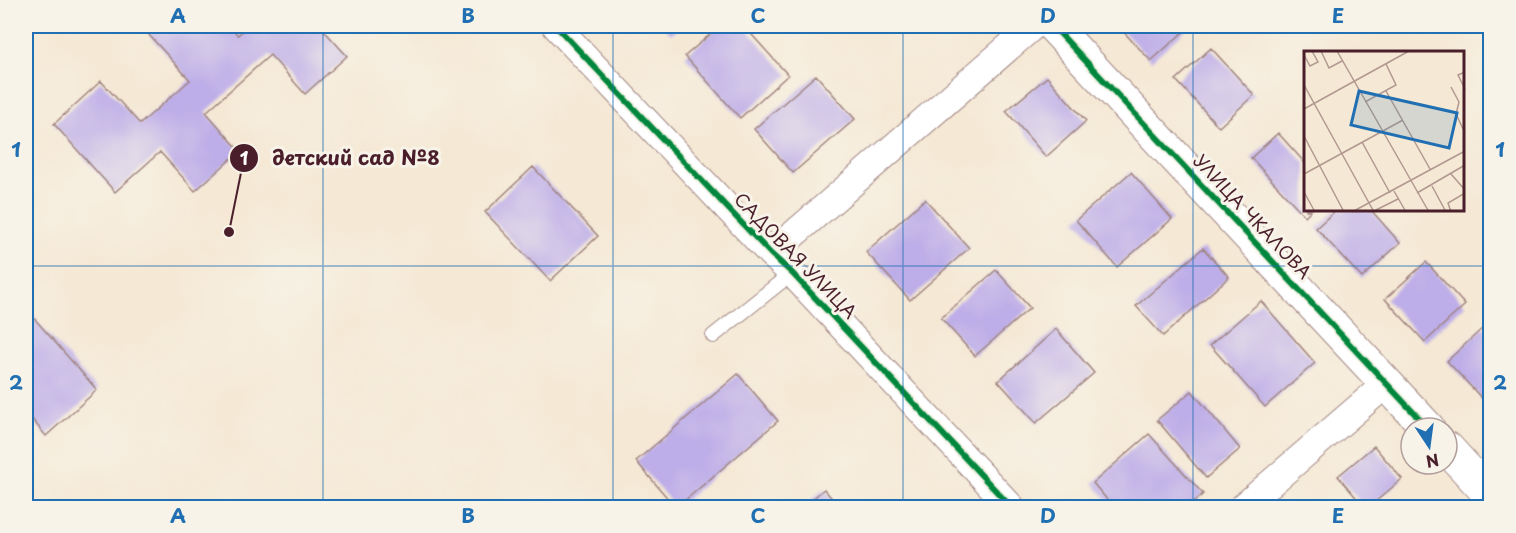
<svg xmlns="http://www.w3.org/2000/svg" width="1516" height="533" viewBox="0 0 1516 533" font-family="'Playpen Sans',sans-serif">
	<rect width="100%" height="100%" fill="#f7f3e8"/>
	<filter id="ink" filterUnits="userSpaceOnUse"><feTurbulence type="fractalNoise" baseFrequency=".0167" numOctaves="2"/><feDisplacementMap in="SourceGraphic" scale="12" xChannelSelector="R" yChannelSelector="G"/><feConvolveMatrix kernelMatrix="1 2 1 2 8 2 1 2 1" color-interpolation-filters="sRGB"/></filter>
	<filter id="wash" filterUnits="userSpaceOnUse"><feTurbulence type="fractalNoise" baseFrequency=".008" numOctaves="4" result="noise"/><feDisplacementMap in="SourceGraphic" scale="24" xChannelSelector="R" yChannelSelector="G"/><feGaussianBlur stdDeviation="1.35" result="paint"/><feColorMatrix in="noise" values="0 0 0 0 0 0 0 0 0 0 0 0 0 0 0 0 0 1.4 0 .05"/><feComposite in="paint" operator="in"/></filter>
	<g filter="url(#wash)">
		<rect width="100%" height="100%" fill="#f5e8d4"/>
		<g id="blocks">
			<!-- building -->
			<path fill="#bdade8" d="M160 26H229L238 35 248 26H320L347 56 305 94 270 55 206 112 240 151 195 191 160 152 115 192 54 124 101 81 140 124 190 80 149 35Z
				M663 26H681L671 34Z
				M720 26H744L788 75 740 118 685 56Z
				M1118 26H1190L1151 61Z
				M1211 48 1254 95 1219 127 1176 80Z
				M816 75 855 119 793 173 754 129Z
				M1047 77 1086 121 1046 157 1006 111Z
				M1278 133 1306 164V210H1311L1305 216 1251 158Z
				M533 167 598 236 550 281 485 212Z
				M1131 172 1172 219 1117 267 1076 220Z
				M925 199 969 248 910 300 866 252Z
				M1336 210H1371L1400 243 1362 278 1316 228Z
				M1203 248 1229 277 1163 336 1136 306Z
				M1426 262 1465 305 1425 342 1385 299Z
				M996 270 1030 308 975 356 941 318Z
				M1261 301 1315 363 1265 407 1210 345Z
				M26 309 97 390 46 436 26 412Z
				M1484 327 1490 335V407L1447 361Z
				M1056 329 1094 373 1036 423 998 381Z
				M738 374 778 421 676 508 636 461Z
				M1192 391 1240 449 1206 478 1157 420Z
				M1149 434 1203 494 1188 508H1114L1093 483Z
				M1374 446 1402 479 1368 508H1365L1338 476Z
				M824 489 840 508H802Z"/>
		</g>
	</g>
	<g filter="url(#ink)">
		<use href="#blocks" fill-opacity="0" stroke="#a08480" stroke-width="1.5"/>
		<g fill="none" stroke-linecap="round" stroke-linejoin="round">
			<defs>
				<path id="lane" d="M713 336 792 273"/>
				<path id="street" d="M556 26 771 254 792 273 1012 508
					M771 254 1033 26
					M1242 508 1386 384"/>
				<path id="secondary" d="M1053 26 1428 428
					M1447 448 1490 495"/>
			</defs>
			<!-- lane casing -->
			<use href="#lane" stroke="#a08480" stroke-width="16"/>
			<!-- street casing -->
			<use href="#street" stroke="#a08480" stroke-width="29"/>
			<!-- secondary casing -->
			<use href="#secondary" stroke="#a08480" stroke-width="35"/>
			<!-- lane -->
			<use href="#lane" stroke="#fff" stroke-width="14"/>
			<!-- street -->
			<use href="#street" stroke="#fff" stroke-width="27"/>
			<!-- secondary -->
			<use href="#secondary" stroke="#fff" stroke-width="33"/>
			<defs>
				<path id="cycleway" d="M556 26 771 254 792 273 1012 508
					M1053 26 1428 428"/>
			</defs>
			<!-- cycleway casing -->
			<use href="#cycleway" stroke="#f7f3e8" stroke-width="10"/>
			<!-- cycleway -->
			<use href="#cycleway" stroke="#00873e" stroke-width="6"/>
		</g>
	</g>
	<!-- grid -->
	<path fill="none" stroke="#1f6fb2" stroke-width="1.5" stroke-opacity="0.55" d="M323 26V508M613 26V508M903 26V508M1193 26V508M26 266H1490"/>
	<g text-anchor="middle" stroke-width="6" stroke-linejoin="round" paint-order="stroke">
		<!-- street labels -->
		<g font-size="18" fill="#4a1f2b" stroke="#f7f3e8">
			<text transform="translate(1252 217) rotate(47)" y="6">УЛИЦА ЧКАЛОВА</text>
			<text transform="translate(795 256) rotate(46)" y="6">САДОВАЯ УЛИЦА</text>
		</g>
	</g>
	<!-- overview -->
	<g transform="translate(1304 51)">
		<rect width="160" height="160" fill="#f5e8d4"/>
		<path fill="none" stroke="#b19890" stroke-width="1.5" d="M17 0 25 17 38 10M33 0 125 161M0 4 6 15 14 11 8 0M161 21 154 24 161 38M0 34 70 161M147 36 155 51 152 63 161 82M82 40 126 118M61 51 92 34 82 13M0 58 105 0M0 85 40 161M58 91 86 142M0 123 99 69M147 123 161 139M128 135 142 161M90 140 102 161M0 141 11 161M113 142 161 114M70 160 94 148M48 161 161 100M147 161 144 152 161 142"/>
		<path fill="#1f6fb2" fill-opacity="0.15" stroke="#1f6fb2" stroke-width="3" d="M55 40 153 62 145 97 47 74Z"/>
		<rect width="160" height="160" fill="none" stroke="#4a1f2b" stroke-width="3"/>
	</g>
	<!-- callouts -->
	<path fill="none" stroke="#4a1f2b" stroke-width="2" d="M229 232L244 158"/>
	<g fill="#4a1f2b" stroke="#f7f3e8" stroke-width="2">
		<circle cx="229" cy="232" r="6"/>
		<circle cx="244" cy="158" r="15"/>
	</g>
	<g font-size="18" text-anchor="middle" font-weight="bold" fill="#fff">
		<text x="244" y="165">1</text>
	</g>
	<g font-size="20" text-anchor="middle" font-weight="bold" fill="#4a1f2b" stroke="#f7f3e8" stroke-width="6" stroke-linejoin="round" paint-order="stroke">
		<text x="356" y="165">детский сад №8</text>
	</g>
	<!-- margin -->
	<rect width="1516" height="533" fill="none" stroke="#f7f3e8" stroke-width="66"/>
	<!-- north arrow -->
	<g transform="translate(1429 446) rotate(167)"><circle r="28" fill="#f7f3e8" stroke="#b29e9c" stroke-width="1.5"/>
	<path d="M0-4.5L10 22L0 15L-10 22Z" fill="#1f6fb2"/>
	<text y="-9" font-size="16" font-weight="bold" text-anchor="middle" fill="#4a1f2b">N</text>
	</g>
	<rect x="33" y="33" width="1450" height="467" fill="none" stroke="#1f6fb2" stroke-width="2"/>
	<g font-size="20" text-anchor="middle" font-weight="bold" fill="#1f6fb2">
		<text x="178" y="23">A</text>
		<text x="468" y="23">B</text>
		<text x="758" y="23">C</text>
		<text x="1048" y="23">D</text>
		<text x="1338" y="23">E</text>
		<text x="16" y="157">1</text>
		<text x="1500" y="157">1</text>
		<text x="16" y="390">2</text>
		<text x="1500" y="390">2</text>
		<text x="178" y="523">A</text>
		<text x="468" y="523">B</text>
		<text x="758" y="523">C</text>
		<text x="1048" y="523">D</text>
		<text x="1338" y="523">E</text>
	</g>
</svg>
